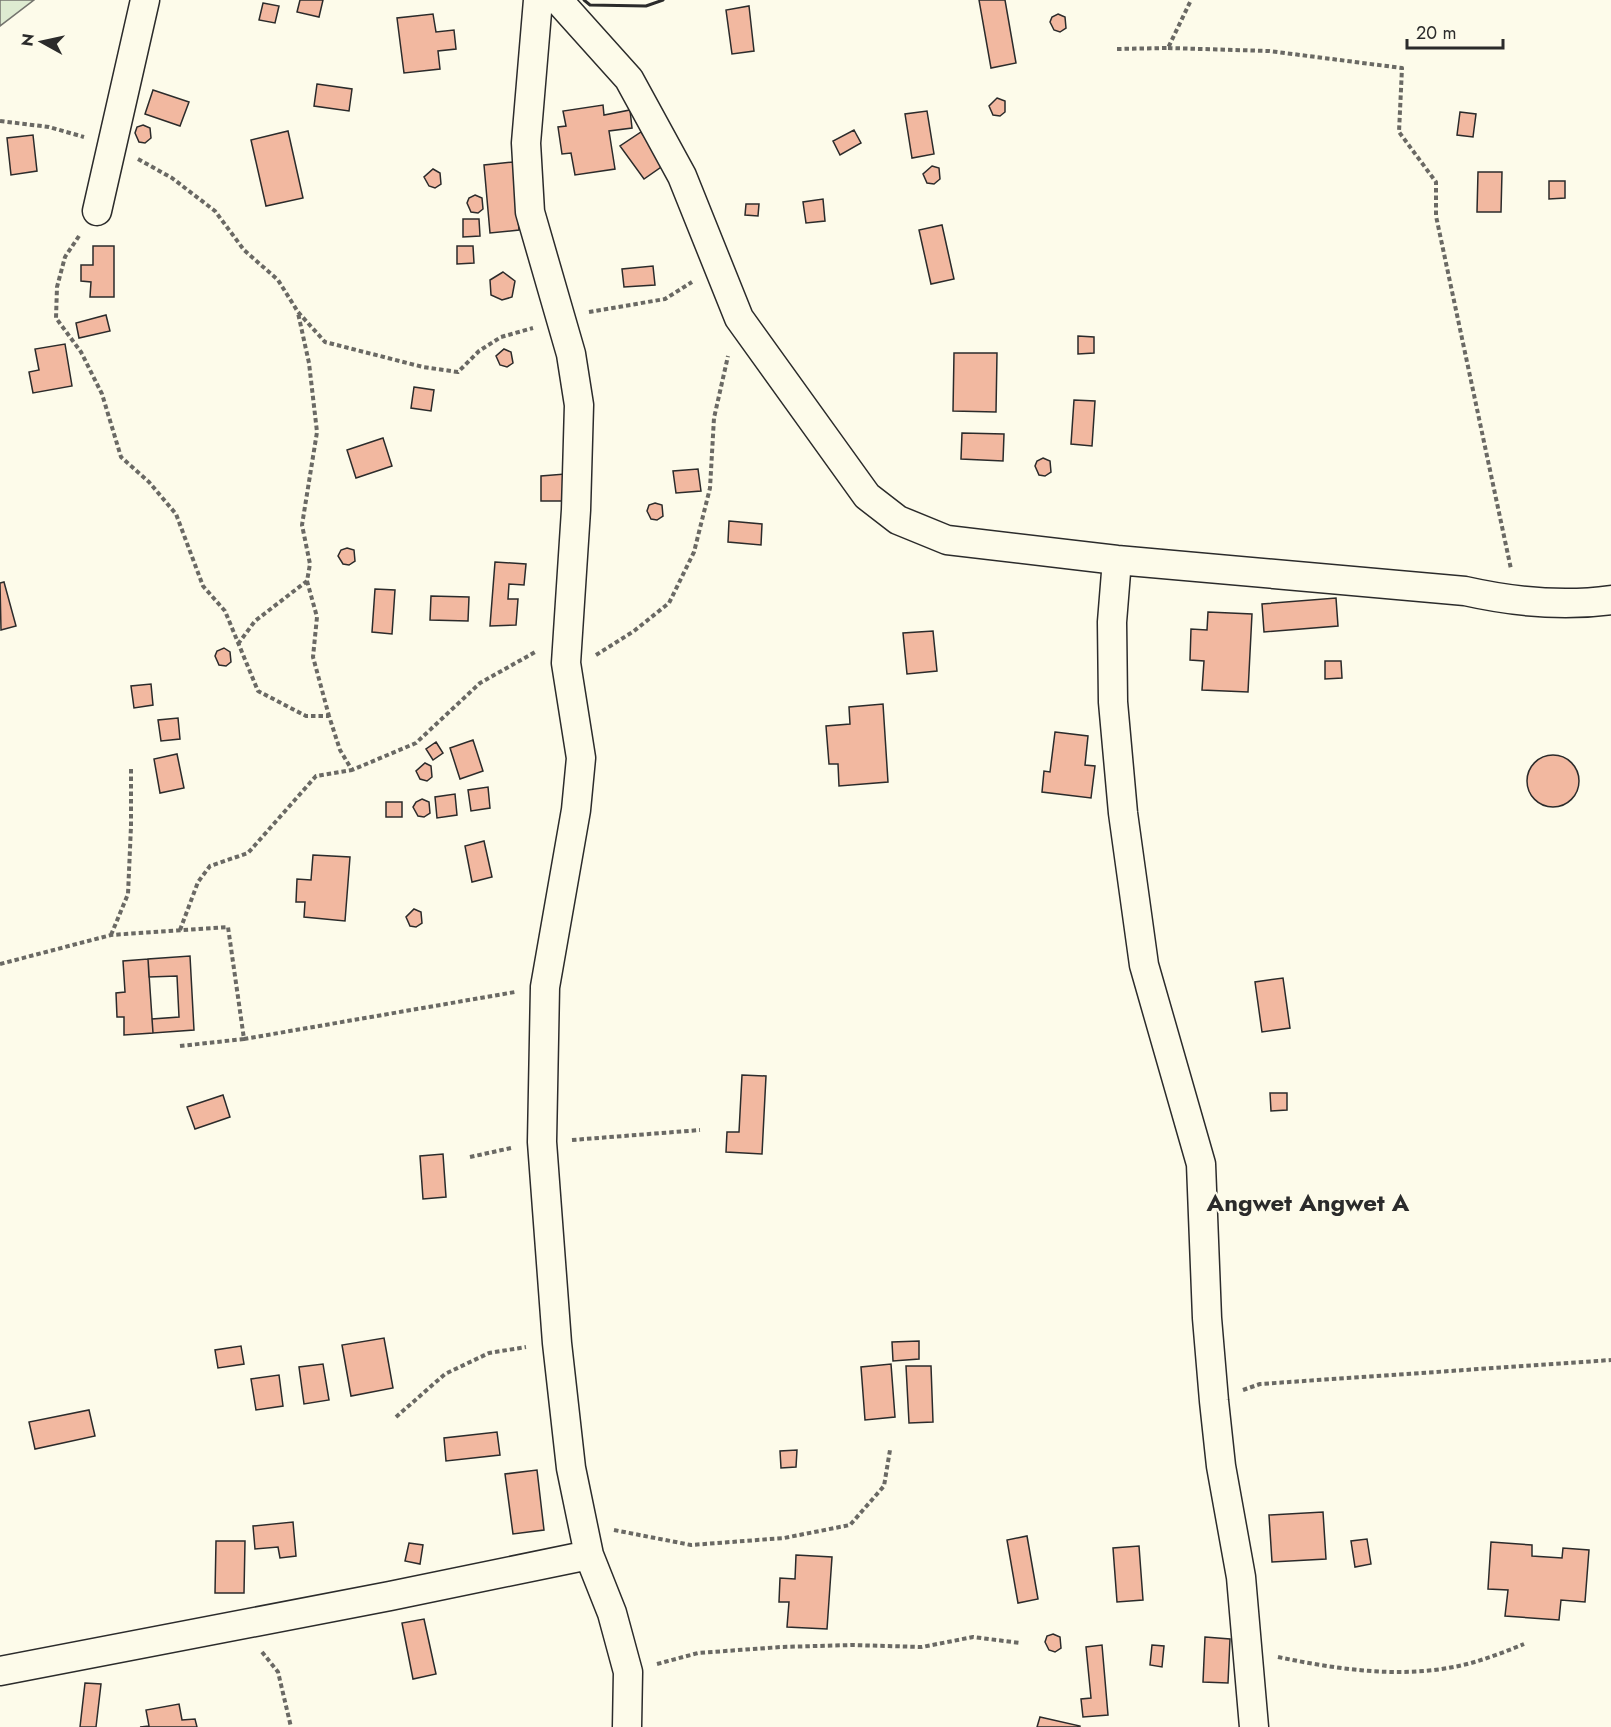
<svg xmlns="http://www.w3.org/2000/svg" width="1611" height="1727" viewBox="0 0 1611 1727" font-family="Jost,sans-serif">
	<rect width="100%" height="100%" fill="#fdfbea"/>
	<!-- green -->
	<path fill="#deebd1" stroke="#74746e" stroke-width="1.5" d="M0 0H34L0 26Z"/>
	<!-- building -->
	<path fill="#f2b8a0" stroke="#2b2b2b" stroke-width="1.5" d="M300 0H323L319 17 297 12Z
		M979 0H1005L1016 63 991 68Z
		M263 3 279 6 275 23 259 20Z
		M749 6 754 51 732 54 726 10Z
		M433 14 436 32 454 30 456 49 438 51 440 69 404 73 397 18Z
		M1058 14 1065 17 1066 28 1060 32 1054 30 1050 22 1052 17Z
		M317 84 352 89 349 111 314 106Z
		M153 90 189 102 180 126 145 114Z
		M997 98 1005 101V112L1000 116 993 115 989 106Z
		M603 105 604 115 630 110 632 128 609 131 615 169 575 175 571 153 562 154 558 127 566 126 563 111Z
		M927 111 934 154 912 158 905 114Z
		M1460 112 1476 114 1473 137 1457 135Z
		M143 125 150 128 151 138 145 143 139 142 135 133 137 127Z
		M854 130 861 143 840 155 833 141Z
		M288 131 303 198 266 206 251 140Z
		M641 132 664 165 644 179 620 146Z
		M33 135 37 171 11 175 7 138Z
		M513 162 519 230 490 233 484 165Z
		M932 166 939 168 940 179 934 184 927 183 923 174Z
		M433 169 440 173 441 184 435 188 429 186 424 177Z
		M1478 172H1502L1501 212H1477Z
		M1549 181H1565V198L1549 199Z
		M475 195 482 198 483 209 478 213 471 212 467 203 469 198Z
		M823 199 825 221 806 223 803 202Z
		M746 204H759L758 216 745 215Z
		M463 219H479L480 236 463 237Z
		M942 225 954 279 931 284 919 230Z
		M93 246H114V297H90L91 282 81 281V265H93Z
		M457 246H473L474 263 457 264Z
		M653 266 655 285 624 287 622 269Z
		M503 272 515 281 512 297 502 300 491 295 490 280Z
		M106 315 110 331 79 338 76 323Z
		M1078 336 1094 337V353L1078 354Z
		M65 344 72 386 33 393 29 372 39 370 35 349Z
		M504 349 511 352 513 363 507 367 500 365 496 356Z
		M954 353H997L996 412 953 411Z
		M414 387 434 390 431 411 411 408Z
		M1074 400 1095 401 1092 446 1071 444Z
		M962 433 1004 434 1003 461 961 459Z
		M383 438 392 466 356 478 347 450Z
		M1043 458 1050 461 1051 472 1045 476 1039 475 1035 466 1037 461Z
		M698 469 701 491 676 493 673 471Z
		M565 474 566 501H541V476Z
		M655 503 662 505 663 516 657 520 651 519 647 511 649 505Z
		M729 521 762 524 761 545 728 542Z
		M347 548 354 550 355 561 349 565 343 564 338 556 341 550Z
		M495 562 526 564 524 585 509 584 508 599H518L516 625 490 626Z
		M4 582 16 626 1 630 0 583Z
		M375 589 395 590 392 634 372 632Z
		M431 596 469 597 468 621 430 620Z
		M1336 598 1338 626 1264 632 1262 604Z
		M1208 612 1252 614 1248 692 1202 690 1204 661 1190 660 1191 629 1207 630Z
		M933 631 937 671 907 674 903 633Z
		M224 648 230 652 231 662 226 666 219 665 215 656 217 651Z
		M1325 661H1341L1342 678 1325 679Z
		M151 684 153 705 134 708 131 686Z
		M883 704 888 782 839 786 838 764H829L826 726 850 724 849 707Z
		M178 718 180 739 161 741 158 720Z
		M1055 732 1088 736 1085 765 1095 766 1091 798 1042 792 1044 771 1050 772Z
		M473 740 483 771 460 779 450 748Z
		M436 742 443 753 433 760 426 749Z
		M177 754 184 788 160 793 154 759Z
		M1527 781a26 26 0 1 1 52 0a26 26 0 1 1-52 0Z
		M425 763 431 766 432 777 427 781 420 779 416 771Z
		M488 787 490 808 471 811 468 790Z
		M455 794 457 815 437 818 435 797Z
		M422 799 429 802 430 813 424 817 418 816 413 807 416 802Z
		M386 802H402V817H386Z
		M484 841 492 877 472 882 465 846Z
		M313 855 350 857 345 921 304 917 305 902H296L297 879 311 880Z
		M414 909 421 912 422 923 416 927 410 926 406 917Z
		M190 956 194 1030 153 1033 152 1019 179 1017 177 976 149 977 148 959Z
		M148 959 153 1033 124 1035V1017H117L116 993 125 992 123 961Z
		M1283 978 1290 1028 1262 1032 1255 982Z
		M742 1075 766 1076 762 1154 726 1152 727 1132H739Z
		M1270 1093H1287V1110L1271 1111Z
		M223 1095 230 1117 195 1129 187 1107Z
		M443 1154 446 1197 423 1199 420 1156Z
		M384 1338 393 1388 351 1396 342 1345Z
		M919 1341V1359L893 1361 892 1342Z
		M241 1346 244 1364 218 1368 215 1350Z
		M323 1364 329 1400 304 1404 299 1367Z
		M891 1364 895 1417 865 1420 861 1367Z
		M906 1366H931L933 1422 909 1423Z
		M279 1375 283 1406 256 1410 251 1379Z
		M89 1410 95 1436 35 1449 29 1422Z
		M497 1432 500 1455 446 1461 444 1438Z
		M797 1450 796 1467 781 1468 780 1451Z
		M537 1470 544 1530 513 1534 505 1474Z
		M1323 1512 1326 1559 1272 1562 1269 1515Z
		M293 1522 296 1556 280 1558 278 1547 255 1549 253 1526Z
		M1027 1536 1038 1599 1018 1603 1007 1540Z
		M1367 1539 1371 1564 1355 1567 1351 1541Z
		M216 1541H245L244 1593H215Z
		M1491 1542 1532 1545V1556L1562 1558 1563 1548 1589 1550 1585 1602 1561 1600 1559 1620 1505 1616 1508 1590 1488 1589Z
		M409 1543 423 1545 420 1564 405 1561Z
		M1139 1546 1143 1600 1117 1602 1113 1548Z
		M796 1555 832 1557 827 1629 787 1627 789 1602H779L780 1578 795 1579Z
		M424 1619 436 1674 413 1679 402 1623Z
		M1053 1634 1060 1637 1061 1648 1055 1652 1049 1650 1045 1642 1047 1636Z
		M1205 1637 1230 1639 1228 1683 1203 1682Z
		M1102 1645 1108 1715 1083 1717 1081 1699 1091 1698 1086 1647Z
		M1152 1645 1164 1646 1162 1667 1150 1665Z
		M85 1683 101 1684 96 1727H80Z
		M179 1704 182 1720 195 1719 197 1727H140L149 1726 146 1710Z
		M1040 1717 1080 1726V1727H1037Z"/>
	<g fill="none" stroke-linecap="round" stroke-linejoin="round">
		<defs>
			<path id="street" d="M538 0 526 143 530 212 571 354 579 405 576 510 566 663 581 758 576 810 545 987 542 1142 557 1343 571 1468 589 1555 612 1613 628 1672 627 1727
				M558 0 629 79 682 176 739 318 867 496 898 520 947 540 1117 560 1465 591C1514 602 1561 607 1611 600
				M97 211 145 0
				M1117 560 1112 622 1113 702 1123 813 1144 965 1201 1164 1207 1318 1214 1401 1221 1466 1241 1577 1254 1727
				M0 1671 390 1596 589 1555"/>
		</defs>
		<!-- street casing -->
		<use href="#street" stroke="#2b2b2b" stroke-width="31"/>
		<!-- path -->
		<path stroke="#6a6964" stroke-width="4" stroke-dasharray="4.5 3" stroke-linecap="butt" d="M1168 48 1269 51 1402 68 1399 132 1436 182V216L1511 569
			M1117 49 1168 48 1191 0
			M0 121 49 127 84 137
			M138 159 172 178 215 211 244 250 278 280 298 312 325 342 423 367 458 372 479 351 501 337 533 328
			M79 236 65 257 57 287 56 318 81 352 102 394 121 457 149 482 176 514 203 586 225 611 258 691 306 716H329L340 750 352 770 416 743 480 683 537 651
			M589 312 665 299 692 282
			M307 581 317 617 313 657 329 716
			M238 644 255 621 307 581 310 564 302 525 317 432 309 363 298 313
			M596 655 634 631 669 603 694 552 710 488 714 418 728 356
			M180 930 198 882 210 866 248 853 316 776 352 770
			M111 935 128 894 131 826V766
			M0 964 111 935 228 927 244 1039 515 992
			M180 1046 244 1039
			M572 1140 700 1130
			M470 1157 511 1148
			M1243 1390 1260 1384 1611 1360
			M396 1417 445 1374 489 1353 526 1347
			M614 1530 691 1545 784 1538 850 1525 884 1486 890 1450
			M262 1652 278 1672 291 1727
			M1278 1657C1340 1670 1408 1680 1471 1663 1489 1658 1507 1651 1524 1644
			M657 1664 698 1653 781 1647 852 1645 922 1647 973 1637 1020 1643"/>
		<!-- street -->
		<use href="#street" stroke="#fdfbea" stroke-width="28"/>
		<!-- wall -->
		<path stroke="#2b2b2b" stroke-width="3" d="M584 0 590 5 646 6 663 0"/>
	</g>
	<g text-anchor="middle" stroke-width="4.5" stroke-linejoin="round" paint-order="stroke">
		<!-- quarter labels -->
		<g font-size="24" font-weight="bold" fill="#2b2b2b" stroke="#fdfbea">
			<text x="1308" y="1211">Angwet Angwet A</text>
		</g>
	</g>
	<!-- north arrow -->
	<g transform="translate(42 42) rotate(278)" stroke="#fdfbea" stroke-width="4.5" paint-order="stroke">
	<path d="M0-4.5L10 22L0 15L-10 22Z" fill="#2b2b2b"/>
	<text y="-9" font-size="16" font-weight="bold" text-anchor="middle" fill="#2b2b2b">N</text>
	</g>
	<!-- scale -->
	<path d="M1407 39v9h96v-9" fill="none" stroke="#2b2b2b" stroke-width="3"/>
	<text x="1416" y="39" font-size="18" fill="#2b2b2b" stroke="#fdfbea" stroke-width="4.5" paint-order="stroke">20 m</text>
</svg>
